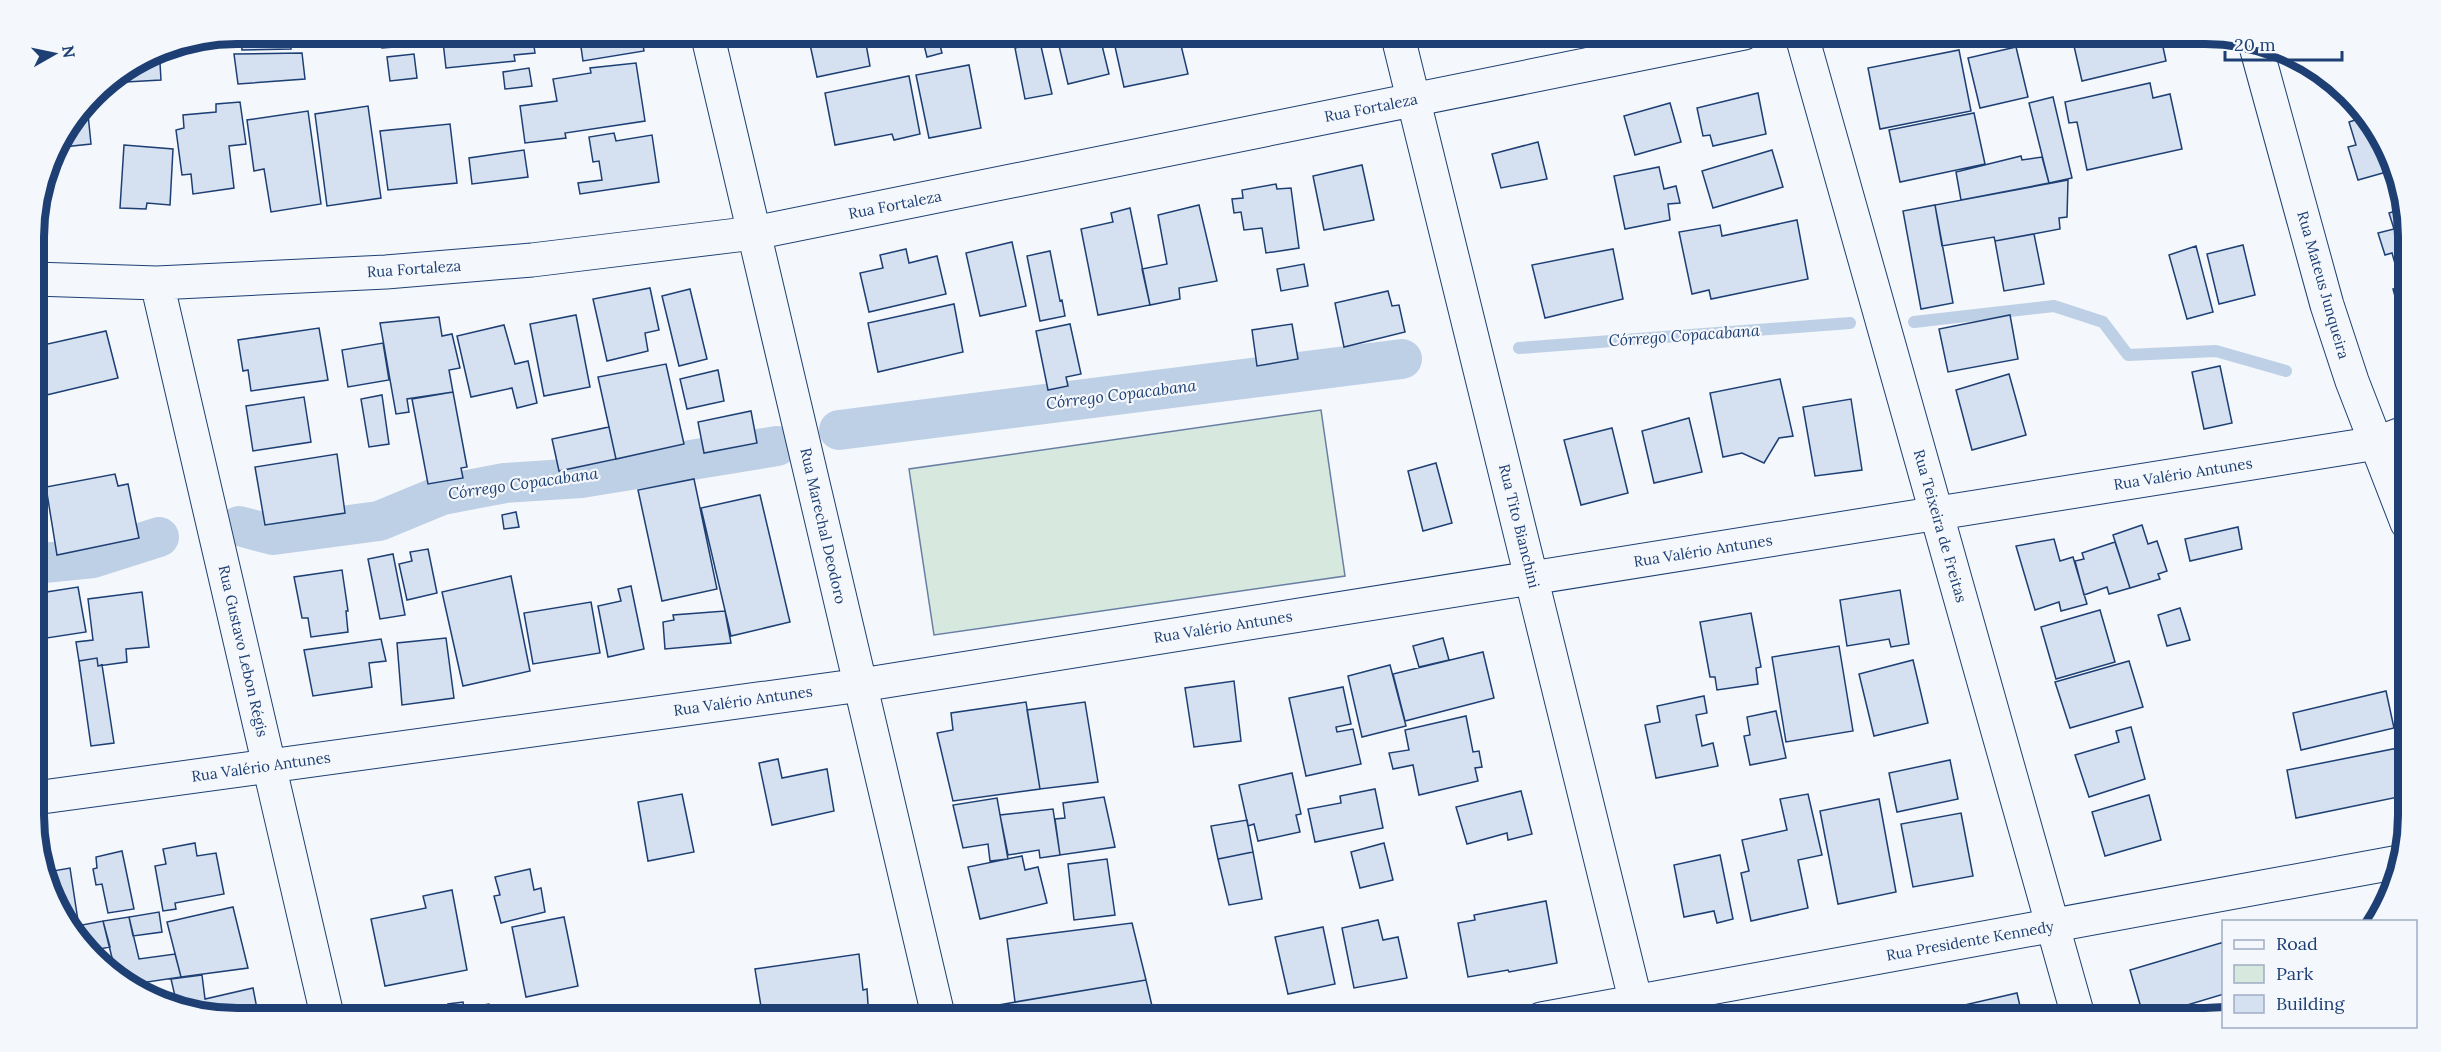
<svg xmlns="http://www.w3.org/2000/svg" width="2441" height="1052" viewBox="0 0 2441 1052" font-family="Lora,serif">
	<rect width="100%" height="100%" fill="#f4f7fb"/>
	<!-- green -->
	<path fill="#d7e8df" stroke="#687fa3" stroke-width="1.5" d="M1321 410 1345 576 934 635 909 469Z"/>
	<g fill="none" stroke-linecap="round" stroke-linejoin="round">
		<!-- stream -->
		<path stroke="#bed0e5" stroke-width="12" d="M1914 322 2054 306 2103 322 2128 355 2216 351 2286 371
			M1519 348 1850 323
			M2401 356 2407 355"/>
		<!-- canal -->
		<path stroke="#bed0e5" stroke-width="40" d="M839 430 1402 359
			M239 526 273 535 379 521 442 495 505 483 581 478 777 446
			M34 564 93 558 159 537"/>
	</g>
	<!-- building -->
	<path fill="#d5e0f0" stroke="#1d3f73" stroke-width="1.5" d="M241 33H290L291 49 242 50Z
		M381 33H433L434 44 382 48Z
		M442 33H532L535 53 514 55 515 61 446 68Z
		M579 33H641L644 51 583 61Z
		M817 33H864L870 66 817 77 808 35Z
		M1056 33H1099L1109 74 1068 84Z
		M1112 33H1178L1188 74 1124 87Z
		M2071 33H2160L2166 61 2082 81Z
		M937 34 942 53 927 57 922 37Z
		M1040 42 1052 94 1025 99 1015 48Z
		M2016 47 2028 97 1980 108 1968 58Z
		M1959 50 1971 111 1880 129 1868 68Z
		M302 53 305 79 238 84 234 54Z
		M414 54 417 78 390 81 387 57Z
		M160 63 161 80 108 83V80L132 65Z
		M636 63 645 121 565 133 566 138 525 143 520 106 557 101 553 79 591 73 590 68Z
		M969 65 981 128 929 138 916 75Z
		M529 68 532 86 505 89 503 72Z
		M909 76 920 134 894 140 892 134 835 145 825 93Z
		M2150 83 2153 98 2170 94 2182 149 2087 170 2077 122 2069 123 2065 102Z
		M1758 93 1766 134 1713 146 1710 135 1703 136 1697 108Z
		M2053 97 2072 178 2049 183 2029 103Z
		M240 102 246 144 229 146 234 188 193 194 191 174 182 175 176 130 184 128 183 115 216 112V104Z
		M1670 103 1681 142 1635 155 1624 116Z
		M87 104 91 144 53 148 54 147Z
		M368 106 381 198 327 206 315 114Z
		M308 111 321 204 271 212 264 169 254 171 247 120Z
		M1974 113 1985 164 1900 182 1889 130Z
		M2367 116 2390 171 2358 180 2348 147 2356 145 2349 122Z
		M450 124 457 183 388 190 380 131Z
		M614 133 616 141 652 135 659 182 580 194 578 183 602 180 599 161 593 162 589 137Z
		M1538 142 1547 179 1501 188 1492 154Z
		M124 145 173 149 170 205 147 203 146 209 120 208Z
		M524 150 528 177 472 184 469 158Z
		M1772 150 1783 187 1713 208 1702 171Z
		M2021 156 2022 160 2042 157 2049 183 1961 200 1956 172Z
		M1362 165 1374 220 1324 230 1313 176Z
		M1659 167 1664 189 1676 186 1680 203 1668 204 1670 220 1625 229 1614 176Z
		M2068 180 2067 217 2059 218 2060 229 1995 241 1994 237 1942 246 1935 205Z
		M1276 184 1277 189 1291 188 1299 248 1266 253 1262 228 1244 230 1241 212 1234 213 1232 199 1243 198 1242 190Z
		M1199 205 1217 281 1179 288 1180 299 1150 305 1142 269 1167 264 1158 215Z
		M1935 205 1953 303 1921 309 1903 211Z
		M1130 208 1150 305 1098 315 1081 229 1113 222 1111 213Z
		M2405 208 2406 272 2398 274 2392 253 2385 255 2378 233 2394 229 2389 213Z
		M1797 220 1808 279 1711 299 1709 290 1692 294 1679 232 1720 225 1722 236Z
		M2034 234 2044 284 2004 291 1995 241Z
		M1012 242 1026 306 980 316 966 253Z
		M2243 245 2255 295 2219 304 2207 254Z
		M2196 246 2213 312 2187 319 2169 255Z
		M906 249 909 263 937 256 946 294 869 312 860 273 883 268 880 255Z
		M1613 249 1623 299 1545 318 1532 265Z
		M1050 251 1060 301 1062 300 1065 316 1040 321 1027 256Z
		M1304 264 1308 286 1281 291 1277 269Z
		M2407 285V328L2404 329 2393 289Z
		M650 288 659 330 645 333 648 351 607 361 593 299Z
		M690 289 707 359 679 366 662 296Z
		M1388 291 1392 306 1399 305 1405 332 1344 347 1335 303Z
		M954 304 963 352 878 372 868 323Z
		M576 315 590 387 544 396 530 324Z
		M2010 315 2018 359 1948 372 1939 329Z
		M439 317 442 336 452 334 460 368 449 370 453 392 407 399 409 412 396 414 380 323Z
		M1070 324 1081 374 1066 377 1068 386 1048 390 1036 331Z
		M1292 324 1298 359 1257 366 1252 330Z
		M504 325 515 364 528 361 537 403 517 408 512 388 471 397 457 336Z
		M319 328 328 380 251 391 248 370 243 371 238 340Z
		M106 331 118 378 34 398V347Z
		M383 343 389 380 348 387 342 350Z
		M666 364 684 444 616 459 598 377Z
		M2220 366 2232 423 2204 429 2192 372Z
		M718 370 724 401 687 409 680 379Z
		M2009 374 2026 435 1972 450 1956 390Z
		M1780 379 1793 436 1779 438 1764 463 1742 453 1723 457 1710 393Z
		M453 392 467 467 461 468 463 478 428 484 412 399Z
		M382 395 389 444 369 447 361 399Z
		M304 397 311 442 253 451 246 406Z
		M1851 399 1862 470 1815 476 1803 407Z
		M751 411 757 443 704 453 698 422Z
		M1689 418 1702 472 1654 483 1642 431Z
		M609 427 616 459 559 471 552 439Z
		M1612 428 1628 493 1581 505 1564 440Z
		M337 454 345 513 265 525 255 467Z
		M1436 463 1452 523 1423 531 1408 471Z
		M115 474 118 486 128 484 139 538 57 555 46 487Z
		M694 479 717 589 662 601 638 490Z
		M760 495 790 622 731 636 701 508Z
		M516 512 519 527 504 529 502 515Z
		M2142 525 2148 544 2157 541 2167 571 2158 574 2160 579 2130 588 2113 535Z
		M2238 527 2242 549 2190 561 2185 539Z
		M2054 539 2060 561 2073 557 2087 604 2061 611 2059 602 2035 610 2016 546Z
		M2115 542 2130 588 2109 594 2107 587 2084 595 2075 561 2084 559 2082 553Z
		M428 549 437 593 407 600 399 564 412 561 410 552Z
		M393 554 405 615 380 619 368 559Z
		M342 570 348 611H346L348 632 311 637 308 618H302L294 577Z
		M511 576 530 671 463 686 442 592Z
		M631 586 644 649 608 657 598 606 621 601 618 589Z
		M78 587 86 632 34 640V594Z
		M1900 590 1909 644 1891 647 1889 639 1847 646 1840 600Z
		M142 592 149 647 126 649 127 662 98 666 97 658 79 661 76 642 93 640 88 599Z
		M591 602 600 653 533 664 524 613Z
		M2180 608 2190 640 2167 646 2158 615Z
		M2100 610 2115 662 2056 679 2041 627Z
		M725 611 731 643 665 649 663 622 674 620 673 615Z
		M1751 613 1761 667 1756 668 1758 684 1717 690 1715 677H1710L1700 622Z
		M446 638 454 698 402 705 397 643Z
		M1443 638 1449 660 1419 667 1413 646Z
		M381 639 386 661 369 663 372 687 313 696 304 650Z
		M1839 646 1853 731 1786 742 1772 657Z
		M1483 652 1494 698 1405 721 1393 674Z
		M97 658 98 666 102 665 114 743 91 746 79 661Z
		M1913 660 1928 723 1874 736 1859 674Z
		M2129 661 2143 707 2070 728 2055 682Z
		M1390 665 1406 726 1362 737 1348 676Z
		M1234 681 1241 741 1194 747 1185 688Z
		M1343 687 1351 724 1336 727 1337 732 1353 729 1361 764 1306 776 1289 698Z
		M2386 691 2394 728 2301 750 2293 713Z
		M1704 696 1707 713 1696 715 1702 746 1713 743 1718 766 1656 778 1645 725 1660 722 1657 706Z
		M1026 702 1040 789 953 801 937 733 953 730 951 713Z
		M1085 702 1098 782 1040 789 1027 710Z
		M1776 711 1786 758 1750 765 1744 736 1750 735 1747 717Z
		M1466 716 1473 752 1479 751 1482 767 1475 768 1478 781 1419 795 1413 765 1393 769 1389 753 1409 750 1405 730Z
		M2131 727 2145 779 2089 797 2075 755 2119 742 2116 731Z
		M2408 746V795L2296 818 2287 770Z
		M778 759 782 778 827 769 834 811 772 825 759 763Z
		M1950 760 1958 799 1897 812 1889 773Z
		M1292 773 1301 814 1296 815 1300 832 1258 841 1254 824 1248 826 1239 785Z
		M1375 789 1383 828 1315 842 1308 809 1341 803 1340 796Z
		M1521 791 1532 834 1508 840 1507 833 1467 844 1456 807Z
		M682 794 694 852 648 861 638 802Z
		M1808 794 1822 855 1798 860 1808 908 1751 921 1741 873 1749 871 1742 840 1787 830 1780 799Z
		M2149 795 2161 840 2105 856 2092 812Z
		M1104 797 1115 847 1060 855 1055 819 1065 818 1063 803Z
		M997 798 1008 859 990 861 988 844 963 848 953 805Z
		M1879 799 1896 892 1838 904 1820 811Z
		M1053 809 1060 855 1040 858 1039 850 1008 855 1000 815Z
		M1961 813 1973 876 1913 887 1901 824Z
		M1247 820 1253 852 1218 859 1211 826Z
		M195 843 197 856 216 853 224 894 175 903 176 909 163 911 155 866 166 864 163 849Z
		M1384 843 1393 880 1360 888 1351 852Z
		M122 851 134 909 108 913 102 884 96 885 93 869 97 868 96 857Z
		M1253 852 1262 899 1229 905 1218 859Z
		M1720 855 1733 919 1717 923 1714 911 1684 917 1674 865Z
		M1022 856 1025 870 1038 867 1047 903 980 919 968 867Z
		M1107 859 1115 915 1074 920 1068 864Z
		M70 868 80 934 74 935 47 872Z
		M530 869 534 890 541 888 545 912 501 923 494 896 500 895 495 877Z
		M452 890 467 970 385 986 371 919 426 908 423 896Z
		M1546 901 1557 963 1509 972 1508 970 1468 977 1458 923 1475 920 1474 915Z
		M233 907 248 968 181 977 167 922Z
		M159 912 162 932 133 936 129 917Z
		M129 917 139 959 175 954 181 977 134 984 115 970 103 921Z
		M564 917 578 986 526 997 512 927Z
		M1378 920 1383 940 1398 937 1407 978 1354 988 1342 928Z
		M103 921 110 947 90 951 82 925Z
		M1132 923 1146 980 1015 1002 1007 939Z
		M1323 927 1335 984 1288 994 1275 937Z
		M2224 942V994L2144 1018 2130 970Z
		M859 954 863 990 867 989 869 1019H763L755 969Z
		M202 975 205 999 253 988 259 1019H237L184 1009 183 1004 177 1005 171 979Z
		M1146 980 1155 1019H1001L998 1005Z
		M2017 993 2023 1019H1963L1960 1006Z
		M463 1002 464 1008 489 1004 492 1019H451L448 1004Z
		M2224 1005V1017L2217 1019H2178Z
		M1957 1013 1958 1019H1931Z"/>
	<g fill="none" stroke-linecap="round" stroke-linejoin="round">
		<defs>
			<path id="minor" d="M707 33 939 1019
				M1397 33 1640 1019
				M1801 33 2079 1019
				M34 279 157 283 386 272 532 260 754 233 1744 33
				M157 283 328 1019
				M35 798 861 685 2377 443 2407 432
				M1541 1019 2399 862"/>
			<path id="major" d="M2255 43 2327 305 2352 381 2407 523"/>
		</defs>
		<!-- minor casing -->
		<use href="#minor" stroke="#1d3f73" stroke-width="35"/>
		<!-- major casing -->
		<use href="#major" stroke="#1d3f73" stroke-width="35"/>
		<!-- minor -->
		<use href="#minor" stroke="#f4f7fb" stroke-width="33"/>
		<!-- major -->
		<use href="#major" stroke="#f4f7fb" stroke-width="33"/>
	</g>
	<g text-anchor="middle" stroke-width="4.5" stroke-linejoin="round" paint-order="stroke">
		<!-- street labels -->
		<g font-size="15" fill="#1d3f73" stroke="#f4f7fb">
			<text transform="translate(1371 108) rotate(-11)" y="5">Rua Fortaleza</text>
			<text transform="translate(895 205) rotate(-11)" y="5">Rua Fortaleza</text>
			<text transform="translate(414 269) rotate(-4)" y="5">Rua Fortaleza</text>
			<text transform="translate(2323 285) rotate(74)" y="5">Rua Mateus Junqueira</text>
			<text transform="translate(2183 474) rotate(-9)" y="5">Rua Valério Antunes</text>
			<text transform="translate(823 526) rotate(77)" y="5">Rua Marechal Deodoro</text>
			<text transform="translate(1519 526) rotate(76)" y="5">Rua Tito Bianchini</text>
			<text transform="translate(1940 526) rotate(74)" y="5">Rua Teixeira de Freitas</text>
			<text transform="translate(1703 551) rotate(-9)" y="5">Rua Valério Antunes</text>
			<text transform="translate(1223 627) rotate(-9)" y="5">Rua Valério Antunes</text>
			<text transform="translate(243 651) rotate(77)" y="5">Rua Gustavo Lebon Régis</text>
			<text transform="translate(743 701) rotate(-8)" y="5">Rua Valério Antunes</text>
			<text transform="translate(261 767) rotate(-8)" y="5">Rua Valério Antunes</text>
			<text transform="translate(1970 941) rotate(-10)" y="5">Rua Presidente Kennedy</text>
		</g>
		<!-- water labels -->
		<g font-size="16" font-style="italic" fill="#1d3f73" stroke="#f4f7fb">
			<text transform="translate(1684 335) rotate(-4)" y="6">Córrego Copacabana</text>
			<text transform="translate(1121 394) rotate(-7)" y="6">Córrego Copacabana</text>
			<text transform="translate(523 483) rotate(-8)" y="6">Córrego Copacabana</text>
		</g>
	</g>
	<!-- crop -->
	<path d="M0 0H2441V1052H0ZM237 44H2205A193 193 0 0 1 2398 237V815A193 193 0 0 1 2205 1008H237A193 193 0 0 1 44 815V237A193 193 0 0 1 237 44Z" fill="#f4f7fb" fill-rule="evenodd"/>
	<path fill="none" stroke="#1d3f73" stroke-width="8" d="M237 44H2205A193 193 0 0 1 2398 237V815A193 193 0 0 1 2205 1008H237A193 193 0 0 1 44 815V237A193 193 0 0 1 237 44Z"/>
	<!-- legend -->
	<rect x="2222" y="920" width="195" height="108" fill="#f4f7fb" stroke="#9eadc5" stroke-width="1.5"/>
	<rect x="2234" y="940" width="30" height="9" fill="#f4f7fb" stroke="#9eadc5" stroke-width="1.5"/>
	<text x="2276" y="950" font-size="18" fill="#1d3f73">Road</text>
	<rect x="2234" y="965" width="30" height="18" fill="#d7e8df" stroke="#9eadc5" stroke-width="1.5"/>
	<text x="2276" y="980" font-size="18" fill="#1d3f73">Park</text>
	<rect x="2234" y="995" width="30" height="18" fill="#d5e0f0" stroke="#9eadc5" stroke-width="1.5"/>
	<text x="2276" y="1010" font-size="18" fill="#1d3f73">Building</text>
	<!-- north arrow -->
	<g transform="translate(54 54) rotate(81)" stroke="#f4f7fb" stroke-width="4.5" paint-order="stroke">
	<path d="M0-4.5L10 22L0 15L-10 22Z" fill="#1d3f73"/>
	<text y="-9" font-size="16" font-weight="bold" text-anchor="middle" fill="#1d3f73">N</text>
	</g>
	<!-- scale -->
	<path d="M2225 51v9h117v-9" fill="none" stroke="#1d3f73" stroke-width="3"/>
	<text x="2234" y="51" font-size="18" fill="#1d3f73" stroke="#f4f7fb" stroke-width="4.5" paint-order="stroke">20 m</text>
</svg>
